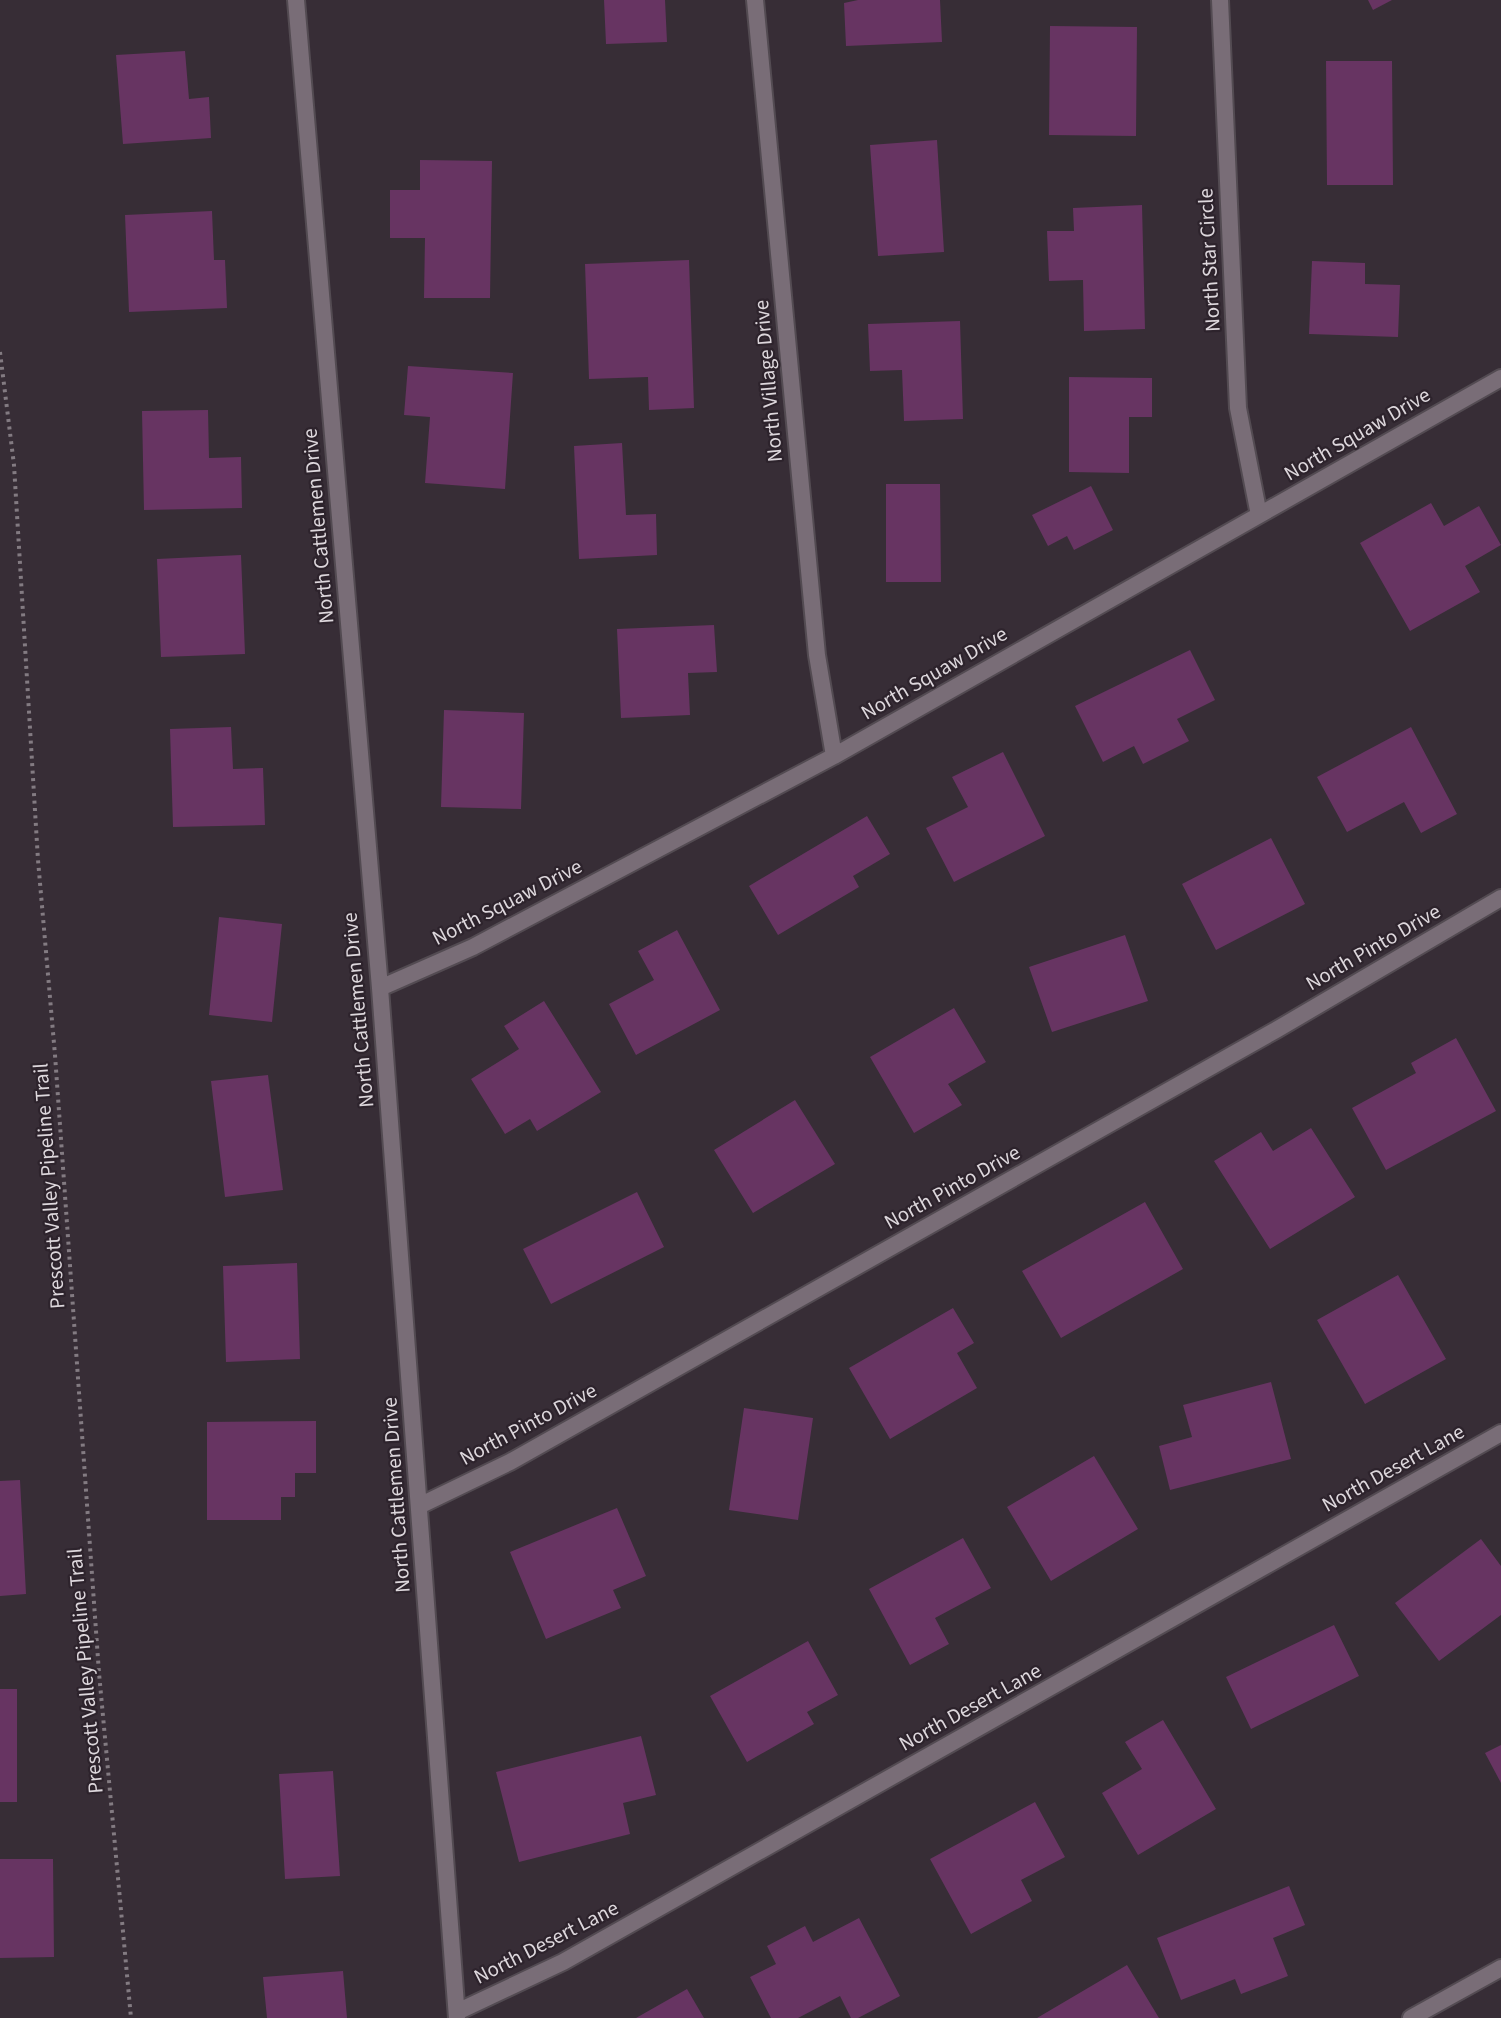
<svg xmlns="http://www.w3.org/2000/svg" width="1501" height="2018" viewBox="0 0 1501 2018" font-family="'Source Sans 3',sans-serif">
	<rect width="100%" height="100%" fill="#372d36"/>
	<!-- building -->
	<path fill="#673462" d="M604 0H665L667 42 606 44Z
		M858 0H940L942 42 846 46 844 3Z
		M1368 0H1392L1373 10Z
		M1050 26 1137 27 1136 136 1049 135Z
		M185 51 189 99 209 97 211 138 123 144 116 55Z
		M1326 61H1392L1393 185H1327Z
		M937 140 944 252 878 256 870 145Z
		M420 160 492 161 490 298H424L425 238H390V190H420Z
		M1142 205 1145 329 1084 331 1083 280 1049 281 1047 231H1074L1073 208Z
		M212 211 214 260H225L227 308 129 312 125 215Z
		M689 260 694 408 649 410 648 377 589 379 585 264Z
		M1312 261 1365 263V284L1400 285 1398 337 1309 334Z
		M960 321 963 419 904 421 902 370 870 371 868 324Z
		M408 366 513 373 505 489 425 483 430 417 404 415Z
		M1069 377 1152 378V417H1129V473L1069 472Z
		M208 410 209 458 241 457 242 508 144 510 142 411Z
		M622 443 626 515 656 514 657 555 579 559 574 446Z
		M886 484H940L941 582H886Z
		M1091 486 1113 530 1074 550 1067 536 1048 546 1032 515Z
		M1431 503 1444 526 1479 506 1501 545 1465 566 1480 592 1410 631 1360 543Z
		M241 555 245 654 161 657 157 559Z
		M714 625 717 672 688 673 690 715 621 718 617 629Z
		M1190 650 1215 700 1177 719 1189 741 1143 764 1134 746 1103 762 1075 706Z
		M444 710 524 713 521 809 441 807Z
		M231 727 233 769 263 768 265 825 173 827 170 729Z
		M1411 727 1457 814 1421 833 1404 802 1347 832 1317 777Z
		M1003 752 1045 836 954 882 926 828 968 807 952 777Z
		M867 816 890 854 853 876 859 887 778 935 749 886Z
		M1271 838 1305 904 1216 950 1182 884Z
		M219 917 282 924 272 1022 209 1015Z
		M677 930 720 1010 636 1055 609 1004 654 980 638 951Z
		M1125 935 1148 1001 1052 1032 1029 967Z
		M544 1001 601 1092 537 1131 530 1119 505 1134 471 1079 519 1049 504 1026Z
		M954 1008 986 1062 948 1084 962 1105 914 1133 870 1057Z
		M1456 1038 1496 1111 1386 1170 1352 1108 1416 1073 1411 1063Z
		M268 1075 283 1190 225 1197 211 1081Z
		M795 1100 835 1164 753 1213 714 1150Z
		M1311 1128 1355 1197 1270 1249 1214 1161 1261 1132 1273 1151Z
		M637 1192 664 1247 551 1304 523 1249Z
		M1145 1202 1183 1269 1061 1338 1022 1271Z
		M297 1263 300 1359 226 1362 223 1266Z
		M1398 1275 1446 1359 1365 1404 1317 1320Z
		M953 1308 974 1343 957 1353 977 1388 890 1439 849 1368Z
		M1271 1382 1291 1459 1170 1490 1159 1446 1192 1437 1183 1405Z
		M744 1408 813 1418 798 1520 729 1510Z
		M316 1421V1473H295V1497H281V1520H207V1422Z
		M1094 1456 1138 1529 1051 1581 1007 1507Z
		M20 1480 26 1594 0 1596V1481Z
		M617 1508 646 1576 613 1590 621 1608 546 1639 510 1552Z
		M963 1538 991 1588 935 1618 949 1644 910 1665 869 1589Z
		M1481 1539 1501 1566V1615L1439 1661 1395 1603Z
		M1334 1625 1359 1676 1251 1729 1226 1677Z
		M808 1641 838 1695 807 1712 814 1724 747 1762 710 1696Z
		M0 1689H17V1802H0Z
		M1163 1720 1216 1809 1138 1855 1102 1793 1142 1769 1125 1742Z
		M641 1736 656 1795 623 1803 630 1834 519 1862 496 1772Z
		M1501 1745V1783L1485 1753Z
		M333 1771 340 1876 285 1879 279 1774Z
		M1035 1802 1065 1857 1021 1880 1032 1901 971 1934 930 1859Z
		M0 1859H53L54 1957 0 1958Z
		M1289 1886 1305 1925 1273 1938 1288 1976 1241 1994 1235 1979 1181 2000 1157 1938Z
		M859 1918 900 1996 858 2018H851L840 1996 798 2018H771L750 1977 776 1964 767 1946 805 1926 813 1942Z
		M1127 1965 1159 2018H1037Z
		M343 1971 347 2018H267L263 1977Z
		M687 1989 704 2018H636Z"/>
	<g fill="none" stroke-linecap="round" stroke-linejoin="round">
		<defs>
			<path id="minor" d="M296 0 380 988 457 2018
				M755 0 817 655 834 756
				M1220 0 1238 408 1259 515
				M380 988 473 947 834 756 1501 378
				M419 1506 510 1462 1276 1030 1501 898
				M457 2012 563 1962 1501 1433
				M1411 2018 1501 1968"/>
		</defs>
		<!-- minor casing -->
		<use href="#minor" stroke="#534b52" stroke-width="20"/>
		<!-- path -->
		<path stroke="#837b82" stroke-width="4" stroke-dasharray="3 4.5" stroke-linecap="butt" d="M0 352 14 465 38 860 55 1055 99 1673 131 2018"/>
		<!-- minor -->
		<use href="#minor" stroke="#796d77" stroke-width="16"/>
	</g>
	<g text-anchor="middle" stroke-width="4.5" stroke-linejoin="round" paint-order="stroke">
		<!-- street labels -->
		<g font-size="21" fill="#ddd7dc" stroke="#2d232c">
			<text transform="translate(1209 260) rotate(-93)" y="7">North Star Circle</text>
			<text transform="translate(768 381) rotate(-95)" y="7">North Village Drive</text>
			<text transform="translate(1357 434) rotate(-30)" y="7">North Squaw Drive</text>
			<text transform="translate(318 526) rotate(-95)" y="7">North Cattlemen Drive</text>
			<text transform="translate(934 673) rotate(-30)" y="7">North Squaw Drive</text>
			<text transform="translate(507 902) rotate(-27)" y="7">North Squaw Drive</text>
			<text transform="translate(1373 947) rotate(-30)" y="7">North Pinto Drive</text>
			<text transform="translate(358 1010) rotate(-95)" y="7">North Cattlemen Drive</text>
			<text transform="translate(49 1186) rotate(-94)" y="7">Prescott Valley Pipeline Trail</text>
			<text transform="translate(952 1187) rotate(-29)" y="7">North Pinto Drive</text>
			<text transform="translate(528 1424) rotate(-28)" y="7">North Pinto Drive</text>
			<text transform="translate(1393 1468) rotate(-29)" y="7">North Desert Lane</text>
			<text transform="translate(396 1495) rotate(-94)" y="7">North Cattlemen Drive</text>
			<text transform="translate(85 1671) rotate(-95)" y="7">Prescott Valley Pipeline Trail</text>
			<text transform="translate(970 1707) rotate(-29)" y="7">North Desert Lane</text>
			<text transform="translate(546 1942) rotate(-27)" y="7">North Desert Lane</text>
		</g>
	</g>
</svg>
